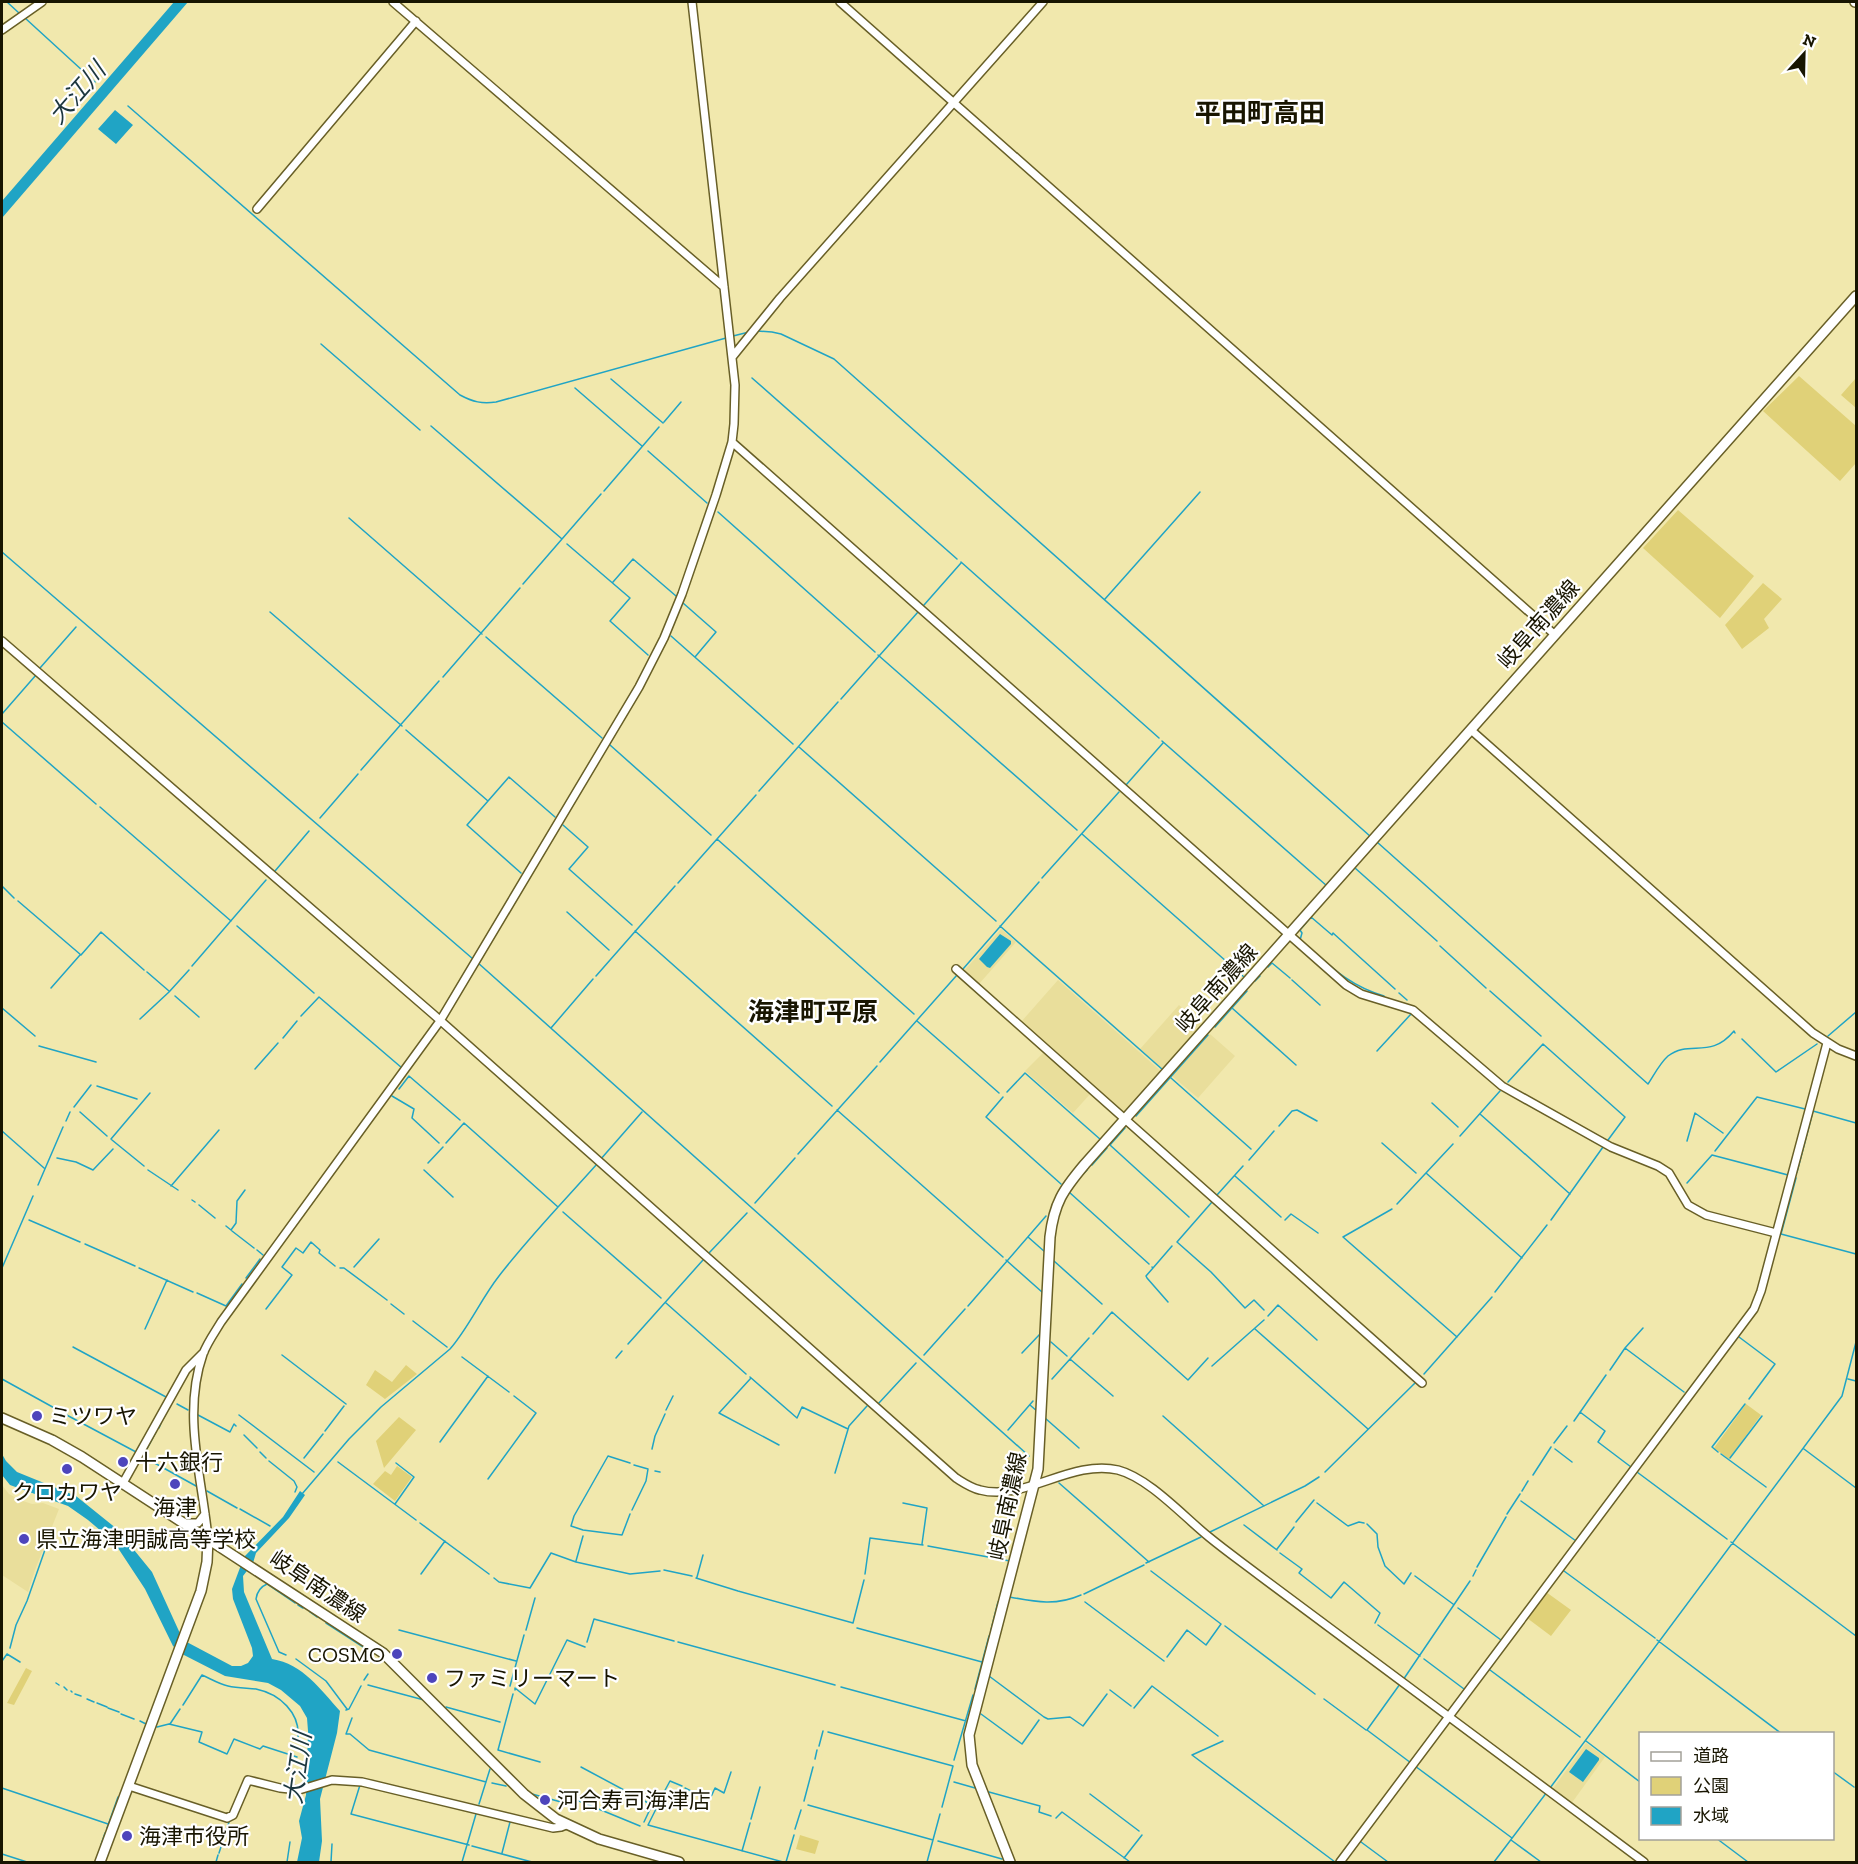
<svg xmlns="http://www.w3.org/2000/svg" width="1858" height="1864" viewBox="0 0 1858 1864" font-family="'Zilla Slab','Noto Sans JP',serif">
	<rect width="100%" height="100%" fill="#f1e8ad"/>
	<!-- built -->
	<path fill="#e9de9b" d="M1001 929 1016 942 979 984 964 971Z
		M1058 980 1163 1073 1125 1114 1021 1022Z
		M1179 1005 1204 1027 1165 1071 1140 1049Z
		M1210 1034 1235 1056 1198 1098 1172 1076Z
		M1045 1051 1092 1092 1073 1113 1025 1071Z
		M2 1485 9 1494 20 1500 32 1504 43 1503 59 1509 35 1570 28 1592 2 1575Z
		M1586 1743 1605 1757 1571 1804 1552 1790Z"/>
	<!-- green -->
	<path fill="#e0d178" d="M1799 376 1856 426V463L1840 481 1763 411Z
		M1856 378V408L1841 395Z
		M1678 510 1754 576 1720 618 1643 548Z
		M1763 583 1782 599 1764 619 1769 628 1742 649 1725 625Z
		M406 1365 417 1374 385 1399 366 1385 375 1370 392 1382Z
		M1746 1404 1761 1415 1729 1459 1714 1448Z
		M399 1417 416 1430 384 1468 376 1441Z
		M397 1466 412 1477 395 1501 373 1484 385 1471 391 1475Z
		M1546 1592 1571 1610 1551 1636 1527 1618Z
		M26 1668 32 1671 14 1705 7 1703Z
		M800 1835 819 1841 815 1854 796 1849Z"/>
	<!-- water -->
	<path fill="#20a4c5" d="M174 2H188L2 218V201Z
		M115 110 133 125 116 144 98 129Z
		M1000 934 1011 941V944L990 968 987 967 979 959Z
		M2 1454 6 1461 17 1472 76 1496 117 1529 152 1572 183 1640 232 1666H241L248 1663 253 1656 252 1648 233 1599 232 1589 244 1557 283 1517 300 1491 305 1495 289 1518 256 1553 253 1563 243 1576 244 1592 272 1659C303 1664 321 1690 340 1711L337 1733 320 1799 322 1841 319 1862H297L302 1838 299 1821 306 1795 308 1731 307 1718 300 1706 281 1690 268 1683 225 1676 182 1654 173 1646 145 1589 114 1542 88 1520 68 1506 10 1485 2 1475Z
		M1586 1749 1599 1758V1760L1583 1782 1569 1772Z"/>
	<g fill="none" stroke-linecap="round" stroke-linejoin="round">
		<!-- stream -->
		<path stroke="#20a4c5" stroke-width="1.5" d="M7 2 19 13
			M25 18 95 82
			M128 106 460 395C473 402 482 404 496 402L726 338
			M757 331 772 332 781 334 834 359 1371 837
			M733 336 749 332
			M321 344 420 430
			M752 378 957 559
			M611 379 663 423
			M575 388 642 446
			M664 422 681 402
			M431 426 562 539
			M648 451 707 503
			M604 491 659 427
			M718 512 875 652
			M349 518 482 634
			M567 544 630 598 610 621 648 655
			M2 552 473 959
			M961 562 1159 738
			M613 582 633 559 676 596
			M523 584 601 494
			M1105 599 1200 492
			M683 603 716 632 695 657
			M924 605 961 563
			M270 612 402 726
			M671 636 793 744
			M486 637 602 738
			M878 655 1077 830
			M40 668 76 627
			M443 677 520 588
			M841 699 918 612
			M2 714 36 675
			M2 722 96 804
			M406 730 488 801 467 825 521 873
			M1162 741 1327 886
			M610 745 711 835
			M799 747 996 921
			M361 770 439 681
			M1126 785 1163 743
			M759 791 838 702
			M488 801 509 777 555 817
			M100 807 231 921
			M320 818 358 774
			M563 825 588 847 569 869 632 925
			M1082 834 1244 977
			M717 839 914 1014
			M1377 842 1648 1084C1654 1075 1660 1063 1668 1056 1690 1039 1710 1060 1734 1031L1735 1033
			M1355 868 1437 941
			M275 871 309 831
			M1042 878 1119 792
			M678 883 756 795
			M2 886 14 898
			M18 901 81 955 101 932 144 970
			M567 912 609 950
			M237 926 314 993
			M1000 926 1163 1070
			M635 931 832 1106
			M1440 946 1486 988
			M477 962 1029 1456
			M192 966 266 880
			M1268 967 1272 963 1290 978
			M963 969 1039 882
			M147 972 169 991
			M596 976 675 886
			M1292 980 1320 1005
			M1255 981 1260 976
			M51 988 80 955
			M1490 991 1541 1036
			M1399 993 1407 1000
			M175 996 199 1017
			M1384 996C1347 985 1328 964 1300 940L1302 933 1300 930 1311 917 1332 935 1333 933 1395 989
			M2 1008 35 1036
			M1232 1008 1296 1065
			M301 1016 319 997 402 1068
			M140 1019 169 992 189 970
			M917 1021 999 1093
			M1215 1027 1247 991
			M551 1028 593 979
			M1828 1036 1856 1012
			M283 1038 297 1021
			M1742 1039 1776 1072 1817 1044
			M39 1046 96 1062
			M1377 1051 1411 1014 1415 1016
			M880 1062 957 975
			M255 1069 278 1043
			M1480 1071 1493 1083
			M1171 1078 1251 1149
			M1508 1082 1543 1044 1625 1117 1608 1140
			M97 1086 137 1099
			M399 1089 409 1076 460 1120
			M1007 1092 1025 1073 1101 1140
			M392 1096 414 1109 412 1118 439 1143
			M1003 1097 986 1117 1061 1184
			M1432 1103 1458 1127
			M74 1107 91 1085
			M837 1110 1003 1257
			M80 1112 107 1136
			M1480 1114 1570 1194
			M1136 1116 1208 1035
			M66 1121 70 1112
			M1279 1126 1292 1111 1297 1110 1317 1121
			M1125 1128 1110 1145 1189 1217
			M2 1131 44 1168
			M1460 1136 1500 1091
			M111 1139 150 1093
			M112 1140 144 1166
			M1687 1141 1695 1113 1723 1133
			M446 1143 464 1123 558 1207
			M1382 1143 1416 1173
			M1715 1151 1757 1097 1805 1109
			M798 1154 877 1066
			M57 1158 76 1162 93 1170 113 1149
			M600 1160 642 1112
			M1249 1160 1274 1131
			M428 1163 443 1147
			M1092 1165 1107 1148
			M148 1170 178 1190
			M424 1170 453 1197
			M1797 1172 1813 1111 1856 1123
			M1426 1173 1522 1258
			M1235 1176 1281 1217
			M1796 1178 1781 1234 1856 1254
			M1077 1180 1087 1170
			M1687 1183 1712 1155 1788 1175
			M38 1185 63 1127
			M171 1186 219 1130
			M1069 1192 1149 1264
			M1217 1195 1243 1166
			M192 1200 195 1202
			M1212 1202 1177 1242 1211 1272 1245 1308 1254 1300 1264 1310
			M755 1203 795 1158
			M1397 1204 1453 1144
			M199 1205 215 1218
			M1392 1209 1343 1237 1457 1337
			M563 1212 661 1298
			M29 1220 80 1242
			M1285 1220 1291 1214 1318 1233
			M1551 1220 1603 1147
			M226 1226 231 1230 236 1223 237 1201 245 1190
			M232 1231 254 1248
			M1028 1237 1045 1252
			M85 1244 135 1266
			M257 1250 263 1255
			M709 1253 747 1213
			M1006 1260 1042 1292
			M1054 1261 1102 1304
			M354 1267 379 1239
			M1152 1267 1153 1268 1146 1276 1147 1278 1168 1302
			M2 1268 33 1196
			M139 1268 193 1292
			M340 1268H344L387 1300
			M1153 1268 1172 1246
			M246 1278 260 1259
			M1495 1292 1547 1225
			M197 1293 226 1306 242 1284
			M666 1303 746 1374
			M391 1304 404 1314
			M968 1306 1046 1216
			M266 1309 292 1275 282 1267 296 1248 303 1253 311 1242 320 1250 319 1253 335 1266
			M1268 1316 1278 1305 1317 1340
			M413 1321 447 1347
			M145 1329 167 1280
			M1255 1329 1368 1429
			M1093 1334 1112 1312 1188 1380 1208 1358
			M1739 1337 1775 1364 1749 1399
			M1051 1342 1067 1356
			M628 1344 703 1260
			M73 1347 166 1397
			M1625 1348 1684 1392
			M1022 1353 1040 1334
			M282 1355 346 1404
			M924 1355 965 1309
			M462 1357 509 1392
			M616 1358 622 1351
			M1070 1359 1113 1396
			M1212 1366 1264 1320
			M1610 1370 1625 1348 1643 1328
			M1424 1374 1492 1297
			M750 1377 797 1418 802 1407 848 1429
			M751 1378 719 1413 779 1445
			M2 1379 58 1410
			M1052 1379 1089 1338
			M1848 1379 1856 1381
			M177 1404 188 1410
			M878 1404 916 1363
			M1030 1405 1038 1412
			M666 1410 673 1396
			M61 1412 136 1452
			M1580 1412 1605 1431 1598 1442 1631 1467
			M198 1415 230 1432 234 1424 236 1426
			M239 1415 314 1472
			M1163 1416 1264 1506
			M1045 1418 1079 1448
			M163 1419 173 1401
			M1574 1421 1606 1375
			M159 1428 161 1423
			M1008 1430 1033 1401
			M325 1431 344 1406
			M244 1435 257 1448
			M440 1442 488 1376
			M1554 1443 1567 1426
			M652 1449 655 1436 665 1414
			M1555 1449 1572 1462
			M1804 1449 1856 1488
			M260 1452 266 1458
			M1718 1452 1712 1447 1745 1404
			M1721 1454 1766 1487
			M142 1456 196 1486
			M143 1456 156 1432
			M304 1458 323 1434
			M1730 1458 1762 1416
			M269 1461 294 1481 297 1487 295 1492
			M338 1462 416 1520
			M630 1463 608 1456 574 1516 571 1526 583 1530 622 1535 630 1514
			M655 1471 660 1472
			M1325 1472 1415 1383
			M1637 1472 1727 1539
			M835 1473 849 1426 867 1406
			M1533 1475 1551 1447
			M488 1479 536 1413 514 1396
			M1059 1483 1149 1562
			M207 1491 237 1508
			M1522 1491 1528 1481
			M302 1494 349 1439 381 1407 450 1349C469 1327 481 1299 499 1276 529 1237 564 1201 597 1164
			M1521 1501 1576 1541
			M903 1503 927 1508 922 1544
			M1317 1503 1348 1526 1359 1522 1364 1523
			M395 1504 414 1477 396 1463
			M240 1509 270 1526
			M632 1510 646 1481 648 1469 634 1465
			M1507 1514 1520 1494
			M1296 1522 1314 1500
			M420 1523 489 1574
			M1367 1524 1377 1534 1378 1547 1385 1566 1404 1584 1411 1573
			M1244 1525 1277 1550
			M1210 1532 1305 1486 1319 1477
			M1731 1542 1856 1636
			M928 1546 1010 1561
			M1277 1549 1294 1527
			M1280 1553 1302 1569 1299 1573 1331 1598 1344 1582 1380 1613 1375 1623
			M576 1561 583 1536
			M1146 1563 1201 1537
			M1477 1567 1506 1517
			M664 1570 692 1576
			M1151 1571 1221 1624 1206 1645 1187 1630 1167 1657
			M1564 1571 1655 1638
			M421 1574 445 1541
			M865 1574 870 1538 923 1545
			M1415 1576 1453 1604
			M1473 1576 1476 1570
			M697 1577 703 1555
			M494 1578 499 1582 530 1588 551 1553 576 1562 630 1574 660 1571
			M696 1578 738 1591 853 1623 864 1580
			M1084 1594 1144 1565
			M1010 1597C1036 1602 1056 1606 1081 1595
			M1085 1602 1164 1661
			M298 1605 303 1608
			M1458 1608 1501 1640
			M310 1612 317 1617
			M326 1623 371 1652
			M1378 1625 1420 1656
			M1225 1626 1315 1694
			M857 1628 982 1662
			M399 1630 516 1661
			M526 1630 535 1598
			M991 1630 998 1602
			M1657 1640 1782 1734
			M587 1642 594 1619 674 1641
			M678 1642 835 1685
			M10 1648 16 1625 27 1601 47 1544
			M286 1655 279 1652 256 1599C257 1592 260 1587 267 1584L295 1603
			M296 1659 326 1681 347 1709
			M1424 1659 1464 1689
			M2 1661 7 1654 20 1662
			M1490 1670 1580 1737
			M989 1676 1044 1717 1048 1719 1070 1717 1083 1726 1107 1694
			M364 1680 368 1674
			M1403 1680 1470 1581
			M56 1683 59 1685
			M1400 1684 1367 1730 1411 1763
			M368 1685 424 1700
			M510 1686 524 1635
			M64 1687 67 1690
			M841 1687 966 1721
			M975 1689 989 1636
			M515 1690V1688L535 1704 567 1640 585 1647
			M1110 1690 1131 1706
			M71 1691 72 1692
			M75 1694 81 1696
			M513 1694 498 1750 540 1762
			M87 1699 94 1702
			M1324 1699 1366 1730
			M97 1703 107 1707
			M183 1705 202 1675C211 1679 219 1684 228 1686 237 1688 247 1688 256 1689 280 1694 300 1713 298 1737
			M446 1707 500 1722
			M108 1708 119 1712
			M1134 1708 1152 1686 1218 1736
			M346 1710 349 1709 361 1686
			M121 1714 134 1719
			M981 1714 1022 1744 1039 1720
			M352 1718 346 1734H350L369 1750 486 1782
			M140 1721 146 1724
			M170 1724 180 1709
			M157 1727 169 1724 202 1732 199 1742 227 1754 234 1739 260 1749 263 1746 297 1757
			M828 1732 953 1766 942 1807
			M1223 1741 1192 1755 1335 1862
			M1586 1741 1640 1782
			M819 1746 823 1731
			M815 1759 817 1750
			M954 1760 973 1695
			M1415 1766 1512 1838
			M581 1767 652 1805 644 1822
			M1832 1771 1854 1787
			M954 1782 975 1788
			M492 1783 506 1786
			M360 1785 351 1814 469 1845
			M2 1788 108 1824
			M685 1788 695 1793
			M1550 1788 1842 1396 1856 1342
			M989 1792 1040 1806 1039 1812 1051 1816
			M532 1794 561 1802
			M663 1794 670 1781 682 1786
			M698 1794 710 1799 715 1788 724 1793 731 1772
			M1090 1794 1139 1831
			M660 1801 648 1825 783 1862
			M804 1801 813 1767
			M564 1803 567 1796 640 1826
			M479 1804 490 1769
			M808 1805 933 1840
			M1056 1818 1062 1812 1130 1862
			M751 1819 760 1787
			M107 1828 118 1797
			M795 1829 801 1810
			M1716 1838 1748 1862
			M1511 1840 1541 1862
			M938 1841 1002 1859
			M1361 1842 1388 1862
			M101 1845 105 1833
			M472 1846 532 1862
			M742 1851 750 1823
			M219 1853 229 1822
			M502 1853 510 1822
			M2 1854 27 1862
			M1124 1858 1142 1835
			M216 1862 218 1855
			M222 1862H224
			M287 1862 290 1842
			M331 1862 332 1844
			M462 1862 476 1814
			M786 1862 794 1835
			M927 1862 940 1814
			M1015 1862H1016
			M1494 1862 1547 1792"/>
		<defs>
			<path id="minor" d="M393 2 724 287
				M840 2 1554 634
				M2 30 42 2
				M257 209 416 21
				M733 356 780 298 1043 2
				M732 442 1346 985 1361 994 1413 1010 1502 1086 1611 1147 1658 1166 1669 1173 1688 1205 1706 1215 1776 1233
				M2 641 433 1014 956 1478C964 1483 971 1488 980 1490 1024 1502 1071 1459 1118 1470 1149 1478 1184 1517 1209 1537 1226 1551 1243 1563 1260 1576L1644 1862
				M1471 730 1813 1033 1838 1049 1856 1056
				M956 969 1422 1383
				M123 1483 186 1370 204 1352
				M186 1523H198L205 1514
				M208 1538C202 1477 182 1414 203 1354 207 1343 215 1332 221 1322L440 1021 639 687 664 638 682 594 716 495 732 442 734 424 735 385 692 2
				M129 1786 227 1818 233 1815 248 1780 280 1788 299 1790 332 1780 362 1782 553 1828 561 1827 566 1825
				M1340 1862 1754 1309 1761 1291 1827 1043"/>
			<path id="major" d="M1855 2H1856
				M2 1418 52 1440 82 1457 383 1653 524 1794 556 1819 599 1839 679 1862
				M100 1862 201 1591 207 1562 208 1538
				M1010 1862 972 1765 969 1735 1038 1469 1050 1237C1054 1203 1063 1190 1085 1164 1343 876 1597 584 1856 296"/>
		</defs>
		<!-- minor casing -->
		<use href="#minor" stroke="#685f27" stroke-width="10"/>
		<!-- major casing -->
		<use href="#major" stroke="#685f27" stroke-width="12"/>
		<!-- minor -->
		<use href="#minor" stroke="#fff" stroke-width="7"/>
		<!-- major -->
		<use href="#major" stroke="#fff" stroke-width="9"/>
	</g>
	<!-- markers -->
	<g fill="#4d45bc" stroke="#fff" stroke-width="2">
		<circle cx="37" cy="1416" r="6"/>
		<circle cx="123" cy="1462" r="6"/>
		<circle cx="67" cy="1469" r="6"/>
		<circle cx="175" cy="1484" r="6"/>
		<circle cx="24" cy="1539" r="6"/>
		<circle cx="397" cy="1654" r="6"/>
		<circle cx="432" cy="1678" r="6"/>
		<circle cx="545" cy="1800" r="6"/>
		<circle cx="127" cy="1836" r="6"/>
	</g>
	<g text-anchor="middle" stroke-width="4.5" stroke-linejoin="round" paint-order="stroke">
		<!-- street labels -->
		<g font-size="22" fill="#181501" stroke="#fff">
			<text transform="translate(1538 624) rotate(-48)" y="8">岐阜南濃線</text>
			<text transform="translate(1216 988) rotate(-48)" y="8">岐阜南濃線</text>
			<text transform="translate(1007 1506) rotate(-78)" y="8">岐阜南濃線</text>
			<text transform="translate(318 1586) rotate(34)" y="8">岐阜南濃線</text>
		</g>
		<!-- poi labels -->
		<g font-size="22" fill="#181501" stroke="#fff" text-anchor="start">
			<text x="49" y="1424">ミツワヤ</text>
			<text x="135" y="1470">十六銀行</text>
			<text x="67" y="1500" text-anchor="middle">クロカワヤ</text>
			<text x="175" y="1515" text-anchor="middle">海津</text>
			<text x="36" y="1547">県立海津明誠高等学校</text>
			<text x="385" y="1662" text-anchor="end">COSMO</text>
			<text x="444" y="1686">ファミリーマート</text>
			<text x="557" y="1808">河合寿司海津店</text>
			<text x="139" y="1844">海津市役所</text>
		</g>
		<!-- water labels -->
		<g font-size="24" font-style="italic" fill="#1c363e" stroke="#fff">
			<text transform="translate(77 93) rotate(-49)" y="8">大江川</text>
			<text transform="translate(298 1768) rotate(-82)" y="8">大江川</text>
		</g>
		<!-- quarter labels -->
		<g font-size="26" font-weight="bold" fill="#181501" stroke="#fff">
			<text x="1260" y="122">平田町高田</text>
			<text x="813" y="1021">海津町平原</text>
		</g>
	</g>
	<!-- border -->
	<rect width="1858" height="1864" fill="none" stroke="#181501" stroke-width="6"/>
	<!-- legend -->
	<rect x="1639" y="1732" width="195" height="108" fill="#ffffff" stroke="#a3a199" stroke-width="1.5"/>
	<rect x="1651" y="1752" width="30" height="9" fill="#ffffff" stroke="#a3a199" stroke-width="1.5"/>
	<text x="1693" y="1762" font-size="18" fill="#181501">道路</text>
	<rect x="1651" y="1777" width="30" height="18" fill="#e0d178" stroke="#a3a199" stroke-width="1.5"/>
	<text x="1693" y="1792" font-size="18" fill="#181501">公園</text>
	<rect x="1651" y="1807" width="30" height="18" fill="#20a4c5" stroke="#a3a199" stroke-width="1.5"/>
	<text x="1693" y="1822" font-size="18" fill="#181501">水域</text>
	<!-- north arrow -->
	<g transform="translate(1804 54) rotate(22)" stroke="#ffffff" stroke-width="4.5" paint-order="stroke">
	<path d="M0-4.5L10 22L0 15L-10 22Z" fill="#181501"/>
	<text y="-9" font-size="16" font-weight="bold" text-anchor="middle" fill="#181501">N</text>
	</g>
</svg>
